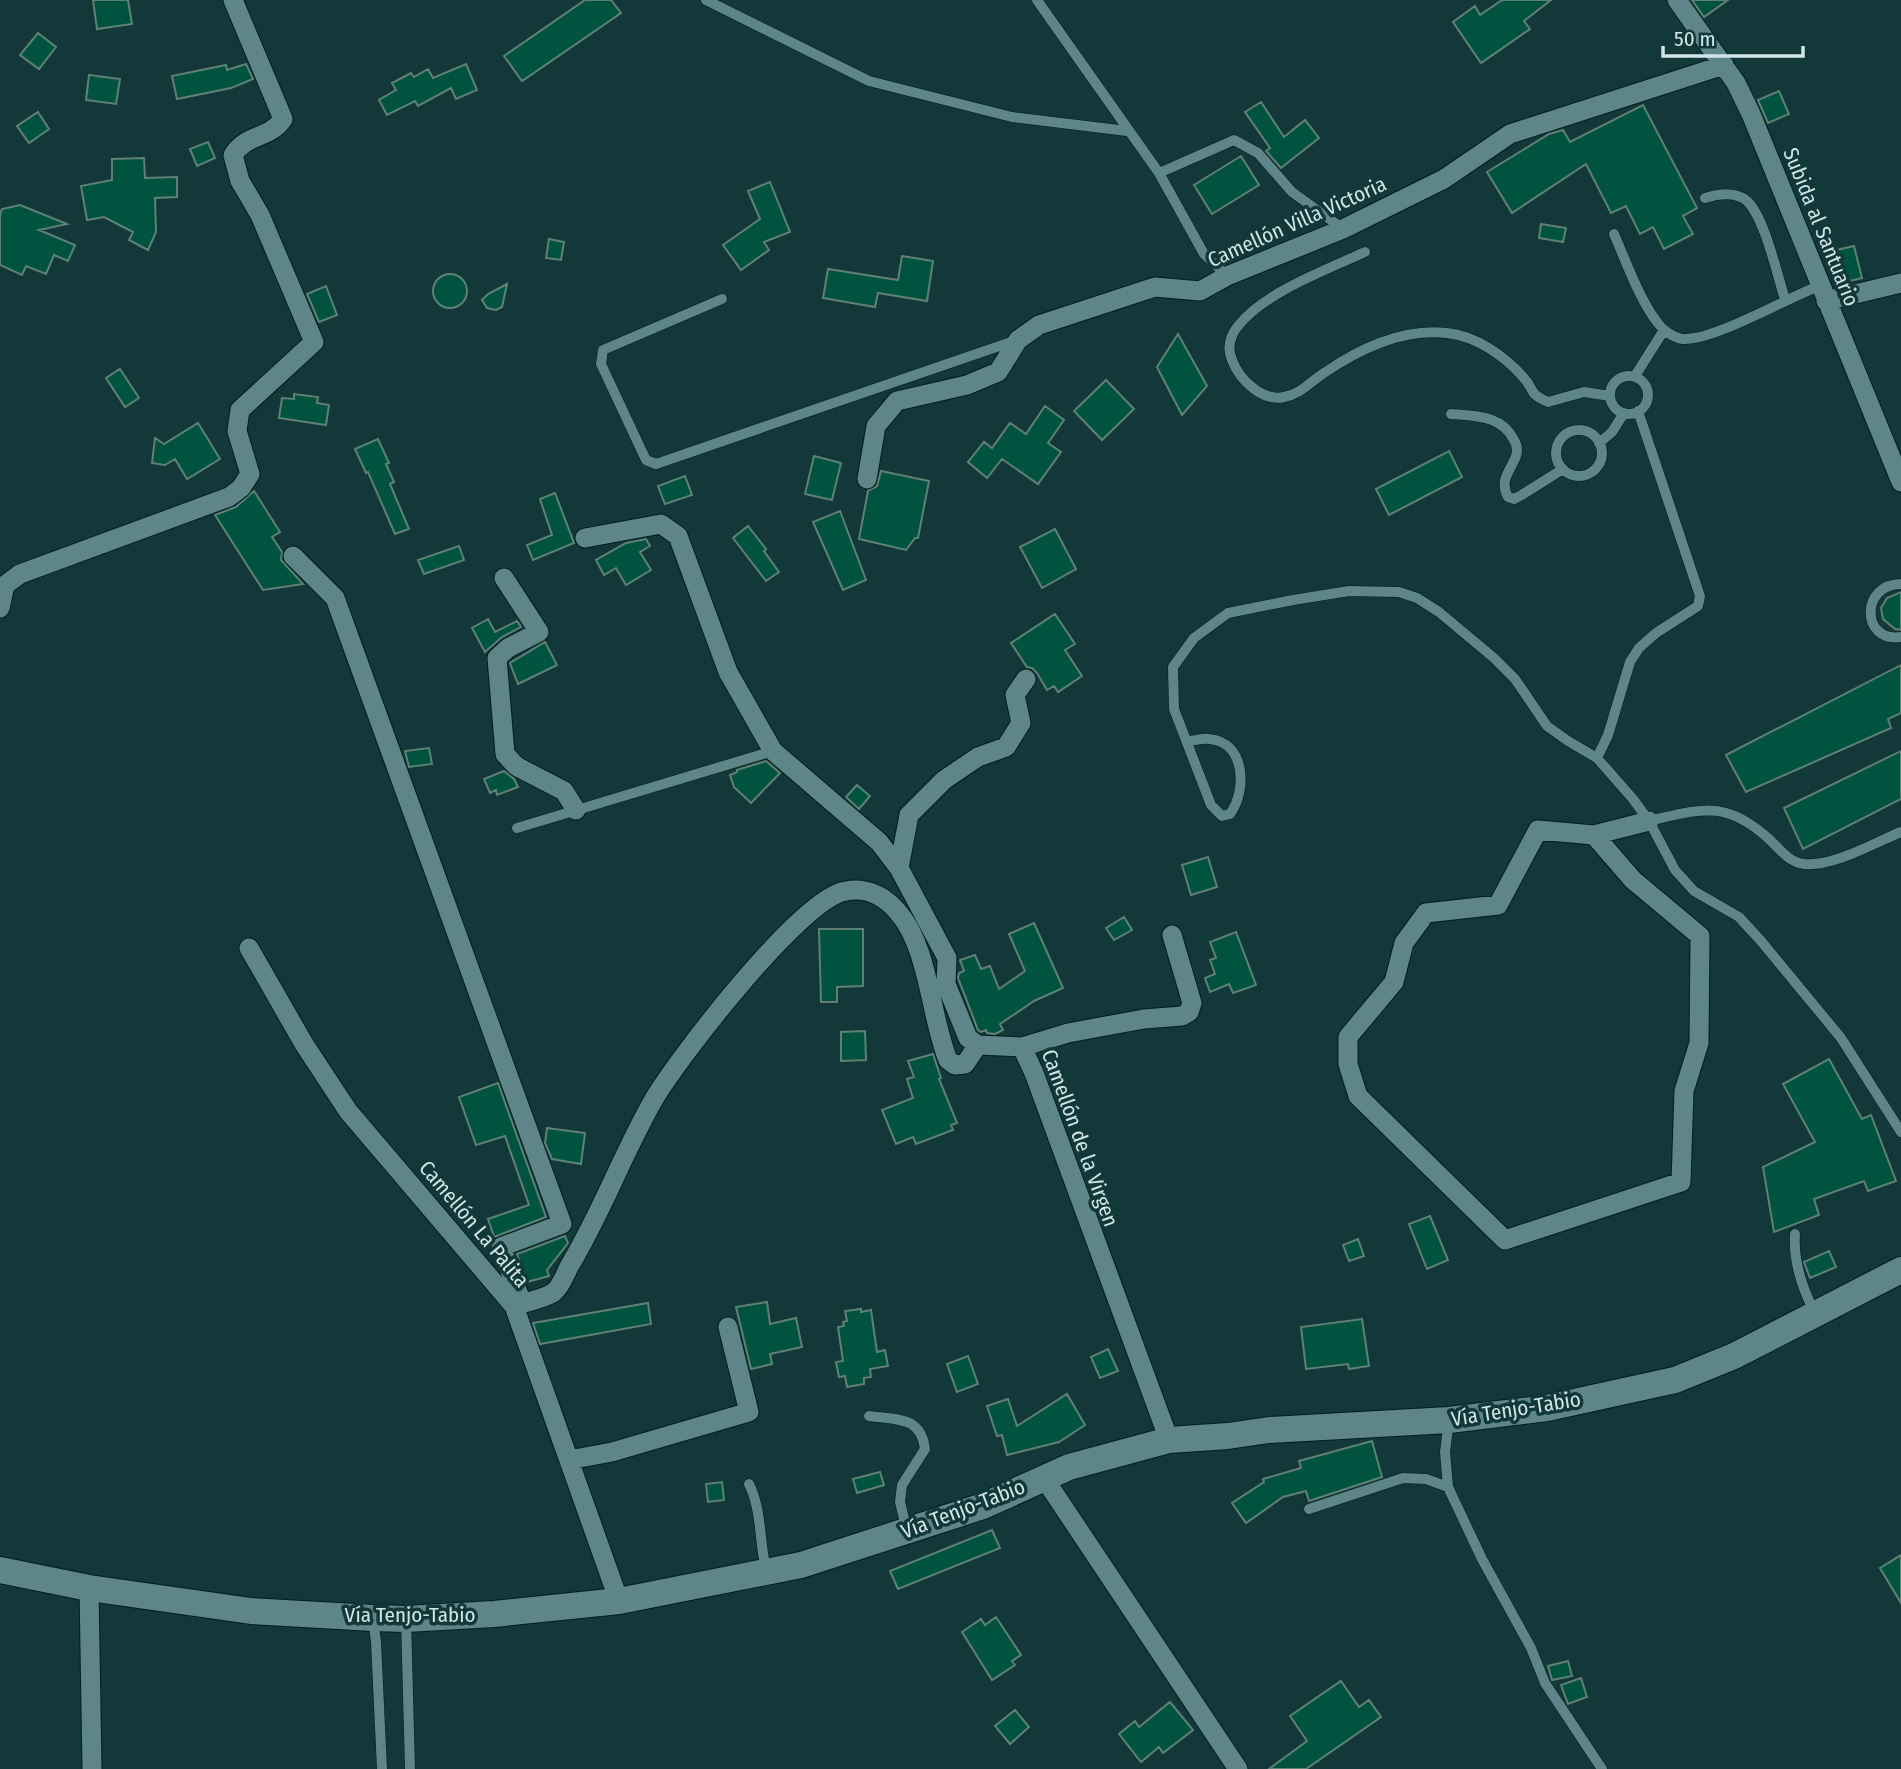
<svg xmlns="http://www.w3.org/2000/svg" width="1901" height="1769" viewBox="0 0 1901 1769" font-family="'Fira Sans Condensed',sans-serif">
	<rect width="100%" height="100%" fill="#12383a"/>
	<!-- building -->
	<path fill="#00533f" stroke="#5f8073" stroke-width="2" d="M93 0H128L132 24 97 29Z
		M585 0H611L621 13 522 81 504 56Z
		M1502 0H1551L1524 21 1530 29 1481 63 1453 22 1475 6 1480 15Z
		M1692 0H1728L1704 17Z
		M38 33 56 47 39 69 20 55Z
		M246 64 253 79 231 88 177 99 172 76 226 65 227 70Z
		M466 64 477 90 456 99 451 88 418 106 415 101 387 115 379 100 396 90 392 83 411 73 414 77 428 69 433 78Z
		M89 75 120 79 116 104 86 100Z
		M1779 91 1789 114 1768 123 1758 100Z
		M1261 102 1284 137 1305 120 1319 138 1281 168 1266 151 1270 148 1245 112Z
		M1643 105 1697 208 1683 216 1693 234 1664 249 1653 227 1640 234 1626 206 1611 213 1586 164 1512 213 1487 172 1549 134 1563 130 1570 142Z
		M38 112 49 129 29 143 17 126Z
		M208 142 215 158 197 166 190 149Z
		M1241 156 1259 185 1212 214 1194 185Z
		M144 158 145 178 177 177V197L155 198 156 232 148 250 129 240 133 232 104 217 87 220 81 186 112 180V159Z
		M770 182 790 232 764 242 769 250 741 270 723 245 760 219 748 191Z
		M20 205 67 224 39 230 75 245 68 261 54 255 46 274 26 266 22 275 0 265V215L2 209Z
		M1541 224 1566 228 1563 242 1539 238Z
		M549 239 564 242 561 260 546 258Z
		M1854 246 1862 278 1841 283 1832 251Z
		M902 256 933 261 927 301 878 293 875 307 823 298 828 269 898 280Z
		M433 291a17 17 0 1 1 34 0a17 17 0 1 1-34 0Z
		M507 284 502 307 496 310 487 308 482 300 488 294Z
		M326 286 337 315 319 322 307 294Z
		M1178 334 1207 386 1182 415 1157 367Z
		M120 369 139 398 125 407 106 378Z
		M1106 380 1134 409 1102 440 1074 411Z
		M294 394 318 397 317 403 329 405 326 425 279 418 282 398 294 399Z
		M1045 406 1064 420 1048 443 1061 452 1038 484 1002 459 987 478 968 462 984 442 992 448 1010 423 1026 434Z
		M198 423 220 459 187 479 175 459 165 465 152 463 155 438 164 444Z
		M378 439 389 463 386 464 394 482 390 484 409 529 395 534 368 472 366 473 355 449Z
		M1449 451 1462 477 1389 515 1376 489Z
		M814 456 841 463 832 500 805 494Z
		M881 471 929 481 918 538H915L906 550 859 539 868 491 877 486Z
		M685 476 692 495 665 504 658 486Z
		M254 491 280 532 272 537 282 552 281 560 303 584 263 590 215 515 236 507Z
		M555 493 574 543 533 560 527 545 552 535 540 499Z
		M840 511 866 580 843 590 813 522Z
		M748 526 766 549 764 551 779 572 766 581 733 538Z
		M1055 529 1076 569 1042 588 1020 547Z
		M646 539 650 546 640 552 651 570 626 585 616 568 604 575 596 560 626 543Z
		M459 546 464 560 424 574 418 560Z
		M1901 592V630L1895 629 1883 619 1881 608 1887 598Z
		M1055 614 1075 644 1065 650 1082 676 1058 692 1054 686 1047 690 1037 673 1032 668 1027 667 1011 643Z
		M488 619 495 632 517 621 521 627 502 637 485 652 472 628Z
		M545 642 557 665 518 684 510 663Z
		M1901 665V713L1888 719 1891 728 1746 792 1726 755Z
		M429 748 432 764 409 767 405 751Z
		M1901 751V799L1803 849 1784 808Z
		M766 761 780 773 751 803 734 787 730 775 737 772V770Z
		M504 771 514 779 518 787 497 795 496 790 490 793 484 779Z
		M857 785 870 796 859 809 846 797Z
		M1208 857 1217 887 1191 895 1182 865Z
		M1124 917 1132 930 1114 940 1106 928Z
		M1034 923 1063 988 1034 1001 1000 1024 1003 1030 995 1034 987 1033 986 1030 981 1032 978 1030 958 978 959 973 964 971 960 960 975 955 981 969 990 966 999 989 1025 971 1009 934Z
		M819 929H863V986L837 987V1002H821Z
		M1236 932 1256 985 1233 993 1229 984 1210 992 1205 978 1215 974 1210 960 1216 958 1210 942Z
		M865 1031 866 1060 841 1061V1032Z
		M933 1054 941 1078 939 1079 957 1123 951 1125 953 1130 916 1144 913 1137 896 1144 882 1110 913 1098 907 1079 914 1077 908 1061Z
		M1829 1059 1862 1119 1871 1115 1896 1181 1868 1191 1864 1181 1814 1199 1819 1215 1774 1232 1763 1167 1815 1142 1783 1084Z
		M498 1083 546 1217 494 1237 488 1219 529 1205 505 1136 476 1145 459 1097Z
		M547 1128 585 1133 581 1164 552 1159 545 1143Z
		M1430 1216 1448 1260 1427 1269 1409 1224Z
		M565 1236 568 1243 547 1270 549 1276 527 1282 517 1254Z
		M1358 1239 1364 1256 1349 1261 1343 1245Z
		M1829 1251 1836 1267 1810 1278 1804 1262Z
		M767 1302 770 1324 796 1318 802 1347 770 1354 772 1364 751 1369 736 1307Z
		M648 1303 651 1324 540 1344 533 1323Z
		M861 1309V1312L871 1310 877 1352 885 1350 888 1366 870 1369 871 1377 864 1378V1384L847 1387 845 1376 839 1377 836 1362 843 1361 838 1327 844 1326 843 1322 847 1321 845 1311Z
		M1362 1319 1369 1366 1349 1369 1348 1364 1306 1369 1301 1327Z
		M1108 1349 1118 1371 1100 1378 1091 1357Z
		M968 1356 978 1384 957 1392 947 1364Z
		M1067 1394 1085 1425 1059 1442 1007 1455 1002 1435 997 1436 987 1406 1008 1399 1017 1426Z
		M1372 1441 1382 1477 1309 1501 1306 1491 1283 1497 1246 1523 1232 1503 1264 1482 1263 1479 1301 1468 1299 1461Z
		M880 1472 884 1485 857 1493 853 1479Z
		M722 1482 724 1500 708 1502 706 1484Z
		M992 1530 1000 1548 898 1589 890 1571Z
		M1901 1555V1603L1880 1568Z
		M996 1617 1021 1655 1012 1661 1015 1665 992 1680 962 1632 981 1619 985 1625Z
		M1568 1661 1572 1676 1552 1680 1548 1666Z
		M1581 1678 1587 1697 1568 1704 1561 1685Z
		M1341 1681 1359 1707 1369 1700 1381 1717 1306 1769H1269L1307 1741 1290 1716Z
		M1170 1702 1193 1730 1163 1753 1159 1747 1141 1762 1119 1734 1135 1721 1139 1727Z
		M1015 1710 1029 1727 1010 1744 995 1726Z"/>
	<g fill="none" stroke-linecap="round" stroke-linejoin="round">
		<defs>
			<path id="lane" d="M706 0 869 81 1012 117 1127 131
				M1037 0 1159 173 1204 254 1227 276
				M1159 173 1234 140 1258 153 1292 192 1342 228
				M1705 198C1718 194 1735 191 1747 201 1765 218 1777 275 1785 299
				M1614 234C1626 261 1643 310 1664 330 1669 334 1678 339 1683 339 1713 341 1787 298 1819 286
				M1365 252C1326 270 1265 292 1238 326 1230 336 1227 348 1232 360 1239 379 1262 402 1284 397 1301 394 1310 382 1324 373 1359 349 1404 328 1447 333 1476 336 1505 356 1523 377 1536 391 1527 393 1548 402L1584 392 1610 396
				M722 299 603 350 601 364 646 460 656 464 1014 341
				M1635 376 1664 330
				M1610 395a19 19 0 1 1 38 0a19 19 0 1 1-38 0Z
				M1451 414C1475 416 1502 415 1514 440 1517 445 1518 450 1516 456 1510 472 1499 480 1508 497L1514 499 1520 496 1563 469
				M1556 453a23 23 0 1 1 46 0a23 23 0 1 1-46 0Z
				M1599 443 1612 432 1624 413
				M1901 584C1860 584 1861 643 1901 637
				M1187 741C1194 741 1202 738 1209 739 1246 742 1247 791 1230 814L1222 816 1211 805 1174 709 1173 667 1194 638 1228 613 1293 600 1349 591 1399 592 1417 598 1439 612 1494 658 1515 679 1547 726 1568 741 1597 758 1633 799 1649 821 1675 870 1694 891 1739 917 1761 941 1841 1038 1901 1132
				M1597 758 1608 735 1630 662 1639 648 1656 633 1698 606 1700 596 1638 411
				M1649 821C1701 809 1725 799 1769 839 1780 849 1788 862 1804 864 1833 867 1874 843 1901 832
				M517 828 773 751
				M1795 1234C1793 1262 1802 1288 1815 1313
				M869 1416C897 1420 921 1416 925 1449L902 1485 900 1502 907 1531
				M1449 1420 1445 1452 1448 1487 1482 1559 1531 1648 1545 1683 1602 1769
				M749 1484C762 1510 759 1541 766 1569
				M1309 1509 1403 1478 1426 1479 1448 1487
				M373 1619 376 1642 382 1769
				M406 1620 410 1769"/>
			<path id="street" d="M1677 0 1736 83 1751 114 1901 482
				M1826 301 1901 283
				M867 479 876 426 897 401 967 385 998 372 1018 340 1039 325 1155 287 1200 291 1227 276 1343 229 1444 179 1510 134 1724 65
				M585 538 661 524 678 536 728 672 773 751 879 842 899 868 947 958 946 984 968 1038 978 1045 1022 1047 1068 1033 1144 1019 1182 1016 1189 1012 1192 1003 1172 935
				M293 556 335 598 562 1224 501 1247 522 1303
				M504 578 539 632 508 648 497 658 505 754 516 766 564 791 576 810
				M0 608 5 585 20 574 229 497 241 488 250 474 237 431 240 410 314 342 260 215 240 181 233 155C247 133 270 139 283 119L233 0
				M1594 835 1633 880 1700 936 1699 1043 1684 1091 1681 1182 1505 1240 1358 1096 1348 1064V1037L1394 982 1404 943 1426 913 1498 905 1538 830 1594 835 1649 821
				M899 868 909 815 944 780 978 757 1006 747 1021 723 1015 695 1026 679
				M249 948 304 1044 348 1111 514 1306 619 1601
				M1022 1047 1034 1073 1169 1440
				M514 1306C523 1303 547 1298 554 1292 561 1287 566 1272 570 1265 602 1212 623 1153 654 1099 679 1057 802 897 846 891 866 887 884 896 897 911 929 946 930 1016 948 1060L955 1065 965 1064 978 1045
				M569 1460 612 1452 749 1412 728 1327
				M1044 1478 1238 1769
				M89 1588 92 1769"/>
			<path id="secondary" d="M0 1570 89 1588 251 1611 373 1618 406 1619 494 1614 619 1601 801 1565 983 1506 1069 1467 1169 1440 1228 1436 1269 1430 1449 1420 1547 1408 1675 1380 1734 1356 1901 1270"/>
		</defs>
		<!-- lane casing -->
		<use href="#lane" stroke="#021e20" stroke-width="11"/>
		<!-- street casing -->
		<use href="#street" stroke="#021e20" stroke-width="21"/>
		<!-- secondary casing -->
		<use href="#secondary" stroke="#021e20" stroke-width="28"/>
		<!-- lane -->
		<use href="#lane" stroke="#5e8587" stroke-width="10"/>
		<!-- street -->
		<use href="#street" stroke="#5e8587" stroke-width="19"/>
		<!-- secondary -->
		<use href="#secondary" stroke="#5e8587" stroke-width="26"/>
	</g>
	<g text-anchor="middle" stroke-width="7" stroke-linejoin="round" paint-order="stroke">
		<!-- street labels -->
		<g font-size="21" fill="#d1e5e6" stroke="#12383a">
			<text transform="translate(1297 222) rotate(-24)" y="7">Camellón Villa Victoria</text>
			<text transform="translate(1821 227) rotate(68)" y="7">Subida al Santuario</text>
			<text transform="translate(1080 1138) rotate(70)" y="7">Camellón de la Virgen</text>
			<text transform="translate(474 1224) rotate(50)" y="7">Camellón La Palita</text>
			<text transform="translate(1516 1409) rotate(-9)" y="7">Vía Tenjo-Tabio</text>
			<text transform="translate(963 1509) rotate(-21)" y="7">Vía Tenjo-Tabio</text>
			<text x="410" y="1622">Vía Tenjo-Tabio</text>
		</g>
	</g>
	<!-- scale -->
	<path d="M1663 46v10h140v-10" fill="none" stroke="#d1e5e6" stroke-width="3.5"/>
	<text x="1674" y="46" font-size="21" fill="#d1e5e6" stroke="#12383a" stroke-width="5" paint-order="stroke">50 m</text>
</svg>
